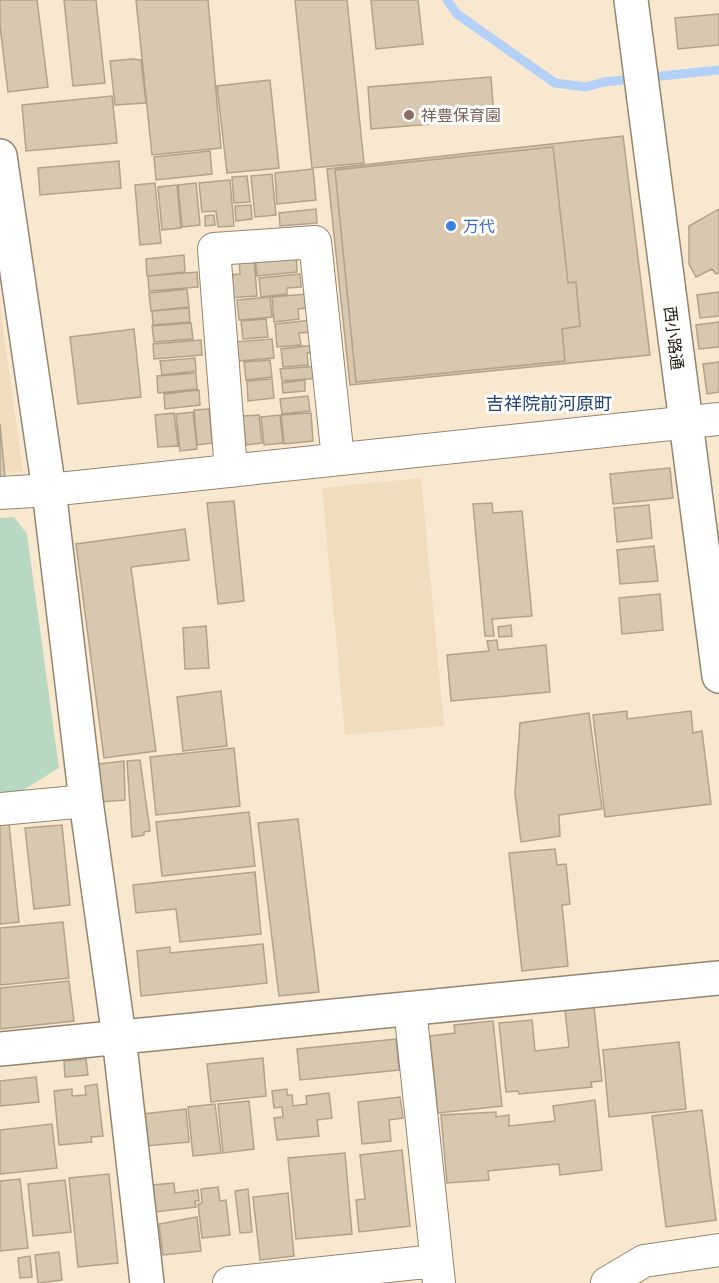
<svg xmlns="http://www.w3.org/2000/svg" width="719" height="1283" viewBox="0 0 719 1283" font-family="Quicksand,'Noto Sans JP',sans-serif">
	<rect width="100%" height="100%" fill="#f9e8d0"/>
	<!-- built -->
	<path fill="#f1dcbd" d="M0 306 23 472 0 475Z
		M421 478 444 726 345 735 322 488Z"/>
	<!-- green -->
	<path fill="#b9d8c2" d="M14 517 27 534 59 768 20 792 0 794V518Z"/>
	<g fill="none" stroke-linecap="round" stroke-linejoin="round">
		<!-- stream -->
		<path stroke="#b2d0f8" stroke-width="9" d="M447 0 457 14 555 83 586 87 604 82 719 70"/>
	</g>
	<!-- building -->
	<path fill="#d8c8b0" stroke="#b1a28b" stroke-width="1.5" d="M0 0H37L48 87 8 92 0 26Z
		M64 0H96L105 83 73 86Z
		M136 0H208L221 148 152 155Z
		M295 0H347L364 163 312 168Z
		M371 0H418L423 44 376 49Z
		M719 14V45L678 49 675 18Z
		M132 59 141 60 146 103 115 105 110 61Z
		M491 77 494 119 371 129 368 87Z
		M270 80 279 168 227 173 217 86Z
		M112 96 117 143 26 151 22 105Z
		M623 136 650 355 350 385 327 169Z
		M553 147 568 283 576 282 580 326 562 329 565 361 356 382 335 170Z
		M210 151 212 174 156 180 154 157Z
		M119 161 121 188 40 195 38 168Z
		M313 169 316 200 277 204 275 173Z
		M272 174 276 215 255 217 251 176Z
		M247 176 250 202 234 203 232 177Z
		M230 180 234 226 218 227 216 211 202 212 199 183Z
		M155 183 161 243 140 245 135 185Z
		M196 183 200 225 182 227 178 185Z
		M177 185 181 228 162 230 158 187Z
		M251 205 252 219 236 221 235 206Z
		M316 209 317 223 280 226 279 213Z
		M719 209V272L716 274 712 269 696 277 689 264V226Z
		M214 215 215 225 205 226V216Z
		M296 253 297 272 257 276 255 256Z
		M184 255 185 272 147 276 146 259Z
		M254 258 257 296 229 298 227 275 240 274 239 259Z
		M197 272 198 287 149 291 148 276Z
		M300 274 301 287 287 288V294L261 297 259 278Z
		M187 289 189 307 151 311 149 293Z
		M719 292V316L700 318 697 295Z
		M307 294 308 308 298 309 299 319 274 322 272 297Z
		M270 297 272 317 239 320 237 300Z
		M189 308 190 322 153 325 152 311Z
		M266 319 268 337 243 339 241 321Z
		M312 320V332L299 333 301 345 277 347 275 324Z
		M719 322V347L699 349 696 325Z
		M191 323 193 339 154 342 152 326Z
		M134 329 141 397 78 404 70 337Z
		M272 339 274 358 237 361 235 342Z
		M201 340 202 355 154 359 153 344Z
		M306 346H314L315 353H307L308 365 283 367 281 349Z
		M195 358 196 371 162 375 160 361Z
		M270 360 272 377 246 380 244 362Z
		M719 362V392L707 394 703 364Z
		M320 366V378L282 381 280 369Z
		M196 373 197 389 158 393 157 376Z
		M272 379 274 398 248 401 247 381Z
		M305 380V391L283 393 282 383Z
		M199 390 200 405 165 409 164 394Z
		M308 396 310 411 282 414 280 399Z
		M209 409 212 443 197 445 194 410Z
		M193 412 197 449 180 451 176 414Z
		M174 413 178 446 158 447 155 415Z
		M311 413 313 441 284 444 281 415Z
		M259 415 262 443 246 445 243 416Z
		M280 415 283 443 264 445 261 417Z
		M0 424 5 478H0Z
		M670 468 673 498 613 504 610 474Z
		M234 501 244 601 218 604 207 503Z
		M492 503 493 513 522 511 532 616 492 619 494 636H485L473 504Z
		M649 505 652 538 617 542 614 508Z
		M185 529 189 560 131 567 156 751 104 758 76 544Z
		M654 546 658 581 620 584 617 550Z
		M660 594 663 630 622 634 619 598Z
		M511 625 512 636 499 637 498 627Z
		M206 626 209 668 185 669 183 628Z
		M497 640 498 650 546 645 550 692 451 701 447 655 489 651 487 641Z
		M221 691 227 746 183 751 177 697Z
		M627 711V719L691 711 693 733 702 731 711 804 605 817 593 715Z
		M589 713 602 809 559 815 560 836 521 842 515 794 520 723Z
		M234 748 240 806 156 815 150 757Z
		M140 760 150 831 144 832V835L132 837 127 761Z
		M124 761 125 800 100 802 99 764Z
		M249 812 255 866 162 876 156 822Z
		M298 819 319 992 279 996 258 823Z
		M9 824 19 922 0 924V825Z
		M62 825 70 905 34 909 25 828Z
		M555 849 557 865 566 864 570 904 562 905 568 966 522 971 509 853Z
		M255 872 261 934 180 942 176 909 136 913 133 885Z
		M63 922 69 978 0 985V928Z
		M263 944 267 983 141 996 137 951 170 947V953Z
		M69 981 74 1021 0 1029V988Z
		M594 1007 602 1081 591 1082 592 1087 519 1094 518 1091 506 1092 499 1023 532 1020 535 1051 569 1047 565 1010Z
		M493 1021 502 1106 438 1113 430 1036 455 1033 454 1025Z
		M396 1039 399 1070 300 1080 297 1049Z
		M679 1042 686 1109 609 1117 603 1050Z
		M263 1058 266 1096 211 1102 207 1064Z
		M86 1059 88 1075 65 1077 64 1061Z
		M36 1077 39 1102 0 1106V1081Z
		M97 1084 103 1136 91 1137 92 1142 59 1145 54 1091 72 1089V1096L86 1095 85 1086Z
		M287 1089V1095H292L293 1106 307 1104 306 1096 329 1093 332 1118 317 1120 319 1136 277 1140 274 1118 283 1117 282 1107 274 1108 272 1091Z
		M400 1097 403 1118 389 1120 391 1141 362 1144 358 1102Z
		M595 1100 602 1170 560 1175 559 1164 488 1171 489 1180 447 1183 441 1115 496 1112V1117L509 1115V1126L555 1121 553 1106Z
		M249 1101 254 1149 223 1153 218 1104Z
		M215 1104 221 1153 193 1156 188 1107Z
		M186 1109 189 1142 146 1146 143 1114Z
		M702 1110 716 1220 666 1227 652 1116Z
		M52 1124 57 1168 0 1174V1130Z
		M402 1150 410 1226 359 1232 356 1200 365 1199 360 1155Z
		M345 1153 352 1234 296 1239 288 1158Z
		M109 1174 118 1263 78 1267 69 1178Z
		M20 1179 28 1248 0 1251V1181Z
		M65 1180 71 1232 33 1236 28 1184Z
		M174 1183 175 1193 198 1190 199 1201H195L196 1207 155 1212 152 1185Z
		M218 1187 220 1201 226 1200 230 1235 202 1238 198 1204 202 1203 201 1189Z
		M248 1189 252 1232 240 1233 235 1191Z
		M288 1193 294 1256 260 1260 253 1197Z
		M197 1217 201 1251 163 1255 159 1224Z
		M59 1252 62 1280 38 1283 35 1255Z
		M30 1256 32 1277 20 1278 18 1258Z"/>
	<g fill="none" stroke-linecap="round" stroke-linejoin="round">
		<defs>
			<path id="street" d="M231 471 214 249 315 242 338 459
				M0 493 49 490 719 419
				M0 809 86 801
				M410 1008 439 1283
				M229 1283 435 1261
				M607 1283 644 1261 719 1250"/>
			<path id="secondary" d="M631 0 719 676
				M0 156 49 490 86 801 119 1037 147 1283
				M0 1049 719 978"/>
		</defs>
		<!-- street casing -->
		<use href="#street" stroke="#94856f" stroke-width="34"/>
		<!-- secondary casing -->
		<use href="#secondary" stroke="#94856f" stroke-width="36"/>
		<!-- street -->
		<use href="#street" stroke="#fff" stroke-width="32"/>
		<!-- secondary -->
		<use href="#secondary" stroke="#fff" stroke-width="33"/>
	</g>
	<!-- markers -->
	<circle fill="#8d6e63" stroke="#fff" stroke-width="2" cx="409" cy="115" r="6"/>
	<circle fill="#3f7fe0" stroke="#fff" stroke-width="2" cx="451" cy="226" r="6"/>
	<g text-anchor="middle" stroke-width="6" stroke-linejoin="round" paint-order="stroke">
		<!-- education labels -->
		<g font-size="16" fill="#785e54" stroke="#fff" text-anchor="start">
			<text x="421" y="121">祥豊保育園</text>
		</g>
		<!-- shop labels -->
		<g font-size="16" fill="#366cbe" stroke="#fff" text-anchor="start">
			<text x="463" y="232">万代</text>
		</g>
		<!-- street labels -->
		<g font-size="16" fill="#1f1910" stroke="#fff">
			<text transform="translate(674 338) rotate(83)" y="6">西小路通</text>
		</g>
		<!-- neighbourhood labels -->
		<g font-size="18" fill="#204076" stroke="#fff">
			<text x="549" y="410">吉祥院前河原町</text>
		</g>
	</g>
</svg>
